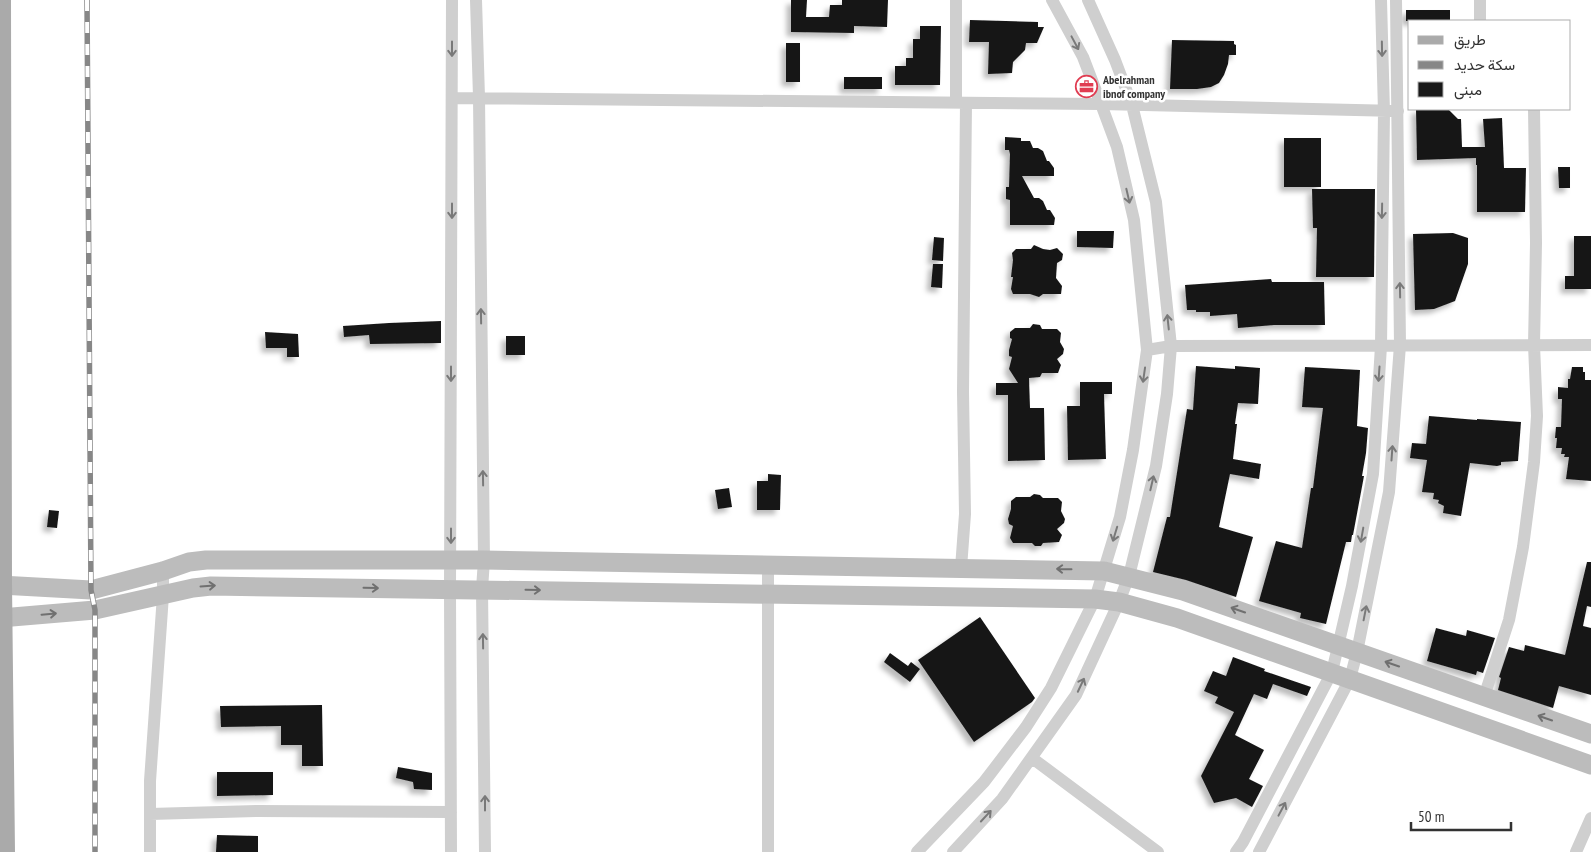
<svg xmlns="http://www.w3.org/2000/svg" width="1591" height="852" viewBox="0 0 1591 852" font-family="'PT Sans Narrow',Vazirmatn,sans-serif">
	<defs>
		<filter id="shadow"><feDropShadow dx="-4.5" dy="4.5" stdDeviation="2.5" flood-color="#0004"/></filter>
	</defs>
	<rect width="100%" height="100%" fill="#fff"/>
	<!-- building -->
	<path fill="#191919" filter="url(#shadow)" d="M791 0H807L806 17H829L830 5H842V0H888L887 27 854 26V33L791 32Z
		M1406 10H1450V21H1406Z
		M970 20 1038 22V27H1044L1037 43H1026L1025 50 1013 62 1012 73 988 74 989 42H969Z
		M920 26H941L940 85H895V66H906V58H913V39H920Z
		M1172 40 1234 41V44L1236 45V55H1229L1228 64 1224 75 1219 83 1211 87 1197 89H1170Z
		M786 43H800V82H786Z
		M844 77H882V89H844Z
		M1416 109H1448L1458 119H1461L1462 147H1485L1483 119 1502 118 1504 168H1526L1525 212H1477V165H1476V158L1417 160Z
		M1005 137 1021 138V141H1030L1033 148H1038L1043 151 1047 161H1049L1054 168V176H1022L1034 198H1039L1043 201 1047 210H1050L1055 218 1054 225H1010V200L1006 199V187H1009L1010 154 1009 150H1005Z
		M1284 138H1321V187H1284Z
		M1558 167H1570V188H1559Z
		M1312 189H1375L1374 277H1316L1317 228H1313Z
		M1077 231H1114L1113 248 1077 247Z
		M1453 233 1468 238V264L1455 301 1434 309 1415 310 1413 234Z
		M1574 236H1591V289H1565V276H1574Z
		M934 237 944 238 943 261 932 260Z
		M1034 245 1043 249 1050 250 1057 248 1063 254 1062 260 1057 263 1056 278 1062 286 1061 294H1043L1039 297 1030 294H1013L1011 289 1013 277H1011L1013 260 1012 253 1016 249H1031Z
		M933 264H943L942 288 931 287Z
		M1271 279 1272 282H1324L1325 325H1274L1238 328 1237 314 1210 316V312H1196V310H1187L1185 285Z
		M441 321V343L370 344 369 335 344 337 343 326 389 323Z
		M1033 324 1040 325 1042 329H1057L1061 333 1060 342 1064 349 1063 354 1057 359 1061 365 1058 373H1042L1040 377 1029 378 1030 408H1044L1045 460 1008 461V395H996V383H1018L1009 369 1012 357 1009 356V350L1012 339 1010 338V332L1015 328H1030Z
		M265 332 298 334 299 357H287V348H266Z
		M506 336H525V355H506Z
		M1196 366 1235 369V366L1260 368 1258 404 1238 403 1235 424H1237L1233 459 1261 464 1259 479 1230 474 1219 527 1253 537 1236 597 1186 580 1153 572 1167 517H1170L1187 409 1193 410Z
		M1305 367 1360 370 1357 426 1368 428 1366 453 1362 476H1364L1353 535H1352L1351 542H1346L1326 624 1300 618 1301 613 1259 601 1276 541 1302 548 1311 488H1313L1323 408 1302 407Z
		M1572 367H1583V372H1585V380H1591V481L1566 479 1569 457H1564L1565 454H1561L1562 448H1556L1557 438H1555L1556 427H1561L1562 399H1558V387L1568 388V379H1570Z
		M1080 382H1112V394H1104L1106 459 1068 460 1067 406H1080Z
		M1429 416 1477 420V419L1521 422 1518 461 1501 462V465L1497 466 1470 463 1461 516 1443 513 1444 506 1438 503 1439 500 1433 499 1434 493 1422 492 1427 460 1410 458 1412 443 1426 444Z
		M768 474 781 475 780 510H757V481H768Z
		M729 488 732 507 718 509 715 490Z
		M1034 494 1040 495 1043 498H1058L1062 502 1061 511 1065 519 1064 523 1057 529 1062 535 1059 542 1043 543 1041 546H1035L1032 543H1013L1010 538 1013 526 1009 524 1008 519 1011 509V501L1016 497H1030Z
		M49 510 59 511 57 528 47 527Z
		M1587 562H1591V607L1587 606 1583 626 1591 628V695L1559 686 1553 708 1498 690 1501 678 1499 677 1509 647 1524 651 1525 645 1565 655Z
		M980 617 1035 698 1032 702 974 742 918 660Z
		M1436 628 1466 636 1467 630 1495 638 1483 673 1477 671 1476 675 1427 661Z
		M890 653 908 666 911 662 920 669 910 682 884 662Z
		M1233 657 1265 669 1264 671 1311 687 1307 696 1273 684 1267 699 1254 694 1235 735 1264 750 1249 779 1263 786 1252 807 1236 798 1214 803 1201 776 1234 712 1215 703 1218 697 1204 691 1213 671 1226 676Z
		M322 705 323 766H302V745H281V726L221 727 220 706Z
		M398 767 432 773V790L414 789 413 782 396 778Z
		M217 772H273V795L217 796Z
		M217 835 258 836V852H216Z"/>
	<g fill="none" stroke-linecap="round" stroke-linejoin="round">
		<!-- street -->
		<path stroke="#cfcfcf" stroke-width="12" d="M476 0 479 97 484 560 482 589 485 852
			M956 0V102
			M1480 21V0
			M452 98 1101 104 1398 111
			M1147 350 1171 346 1591 345
			M768 566V852
			M961 568 965 514 963 392 966 103
			M1484 697 1509 620 1523 547 1534 462 1537 416 1534 345 1536 243 1534 109
			M1032 758 1158 852
			M150 814 257 811 451 812
			M150 852V781L163 595V571
			M451 852 450 590 452 0
			M917 852 984 782 1026 727 1051 688 1095 599 1120 517 1133 450 1147 350 1134 220 1117 147 1101 104 1083 57 1052 0
			M953 852 1002 799 1076 695 1119 602 1129 576 1156 466 1167 394 1171 346 1156 202 1132 105 1115 60 1088 0
			M1236 852 1243 842 1332 672 1352 586 1373 474 1381 346 1384 112 1381 0
			M1259 852 1350 679 1357 652 1389 492 1400 345 1396 0
			M1576 852 1591 818"/>
		<!-- secondary -->
		<path stroke="#bcbcbc" stroke-width="19" d="M0 585 91 590 163 571 189 562 206 560H484L1104 571 1183 591 1591 734
			M0 618 95 610 193 588 211 586 1095 599 1119 602 1177 618 1591 765"/>
		<!-- primary -->
		<path stroke="#aaa" stroke-width="20" d="M1 0 2 584 5 852"/>
		<defs>
			<path id="rail" d="M87 0 91 590 95 610V852"/>
		</defs>
		<!-- rail casing -->
		<use href="#rail" stroke="#878787" stroke-width="5.5"/>
		<!-- rail -->
		<use href="#rail" stroke="#fff" stroke-width="4" stroke-dasharray="11" stroke-linecap="butt"/>
	</g>
	<!-- one-way arrows -->
	<defs><path id="oneway-shaft" d="M-6 0H5M1.5-3L5.5 0L1.5 3" fill="none" stroke-width="1.6" stroke-linecap="round" stroke-linejoin="round" transform="scale(1.25)"/></defs>
	<g stroke="#797979">
		<use href="#oneway-shaft" transform="translate(1075 43) rotate(62)"/>
		<use href="#oneway-shaft" transform="translate(452 49) rotate(90)"/>
		<use href="#oneway-shaft" transform="translate(1382 49) rotate(89)"/>
		<use href="#oneway-shaft" transform="translate(1128 196) rotate(77)"/>
		<use href="#oneway-shaft" transform="translate(452 211) rotate(90)"/>
		<use href="#oneway-shaft" transform="translate(1382 211) rotate(91)"/>
		<use href="#oneway-shaft" transform="translate(1400 290) rotate(-91)"/>
		<use href="#oneway-shaft" transform="translate(481 316) rotate(-91)"/>
		<use href="#oneway-shaft" transform="translate(1168 322) rotate(-96)"/>
		<use href="#oneway-shaft" transform="translate(451 374) rotate(90)"/>
		<use href="#oneway-shaft" transform="translate(1379 374) rotate(94)"/>
		<use href="#oneway-shaft" transform="translate(1144 375) rotate(98)"/>
		<use href="#oneway-shaft" transform="translate(1392 453) rotate(-86)"/>
		<use href="#oneway-shaft" transform="translate(483 478) rotate(-91)"/>
		<use href="#oneway-shaft" transform="translate(1152 483) rotate(-77)"/>
		<use href="#oneway-shaft" transform="translate(1115 534) rotate(107)"/>
		<use href="#oneway-shaft" transform="translate(1362 535) rotate(100)"/>
		<use href="#oneway-shaft" transform="translate(451 536) rotate(90)"/>
		<use href="#oneway-shaft" transform="translate(1365 613) rotate(-79)"/>
		<use href="#oneway-shaft" transform="translate(483 641) rotate(-91)"/>
		<use href="#oneway-shaft" transform="translate(1081 685) rotate(-65)"/>
		<use href="#oneway-shaft" transform="translate(485 803) rotate(-90)"/>
		<use href="#oneway-shaft" transform="translate(1282 809) rotate(-62)"/>
		<use href="#oneway-shaft" transform="translate(986 816) rotate(-47)"/>
	</g>
	<g stroke="#707070">
		<use href="#oneway-shaft" transform="translate(1064 569) rotate(-179)"/>
		<use href="#oneway-shaft" transform="translate(208 586) rotate(-4)"/>
		<use href="#oneway-shaft" transform="translate(371 588) rotate(1)"/>
		<use href="#oneway-shaft" transform="translate(533 590) rotate(1)"/>
		<use href="#oneway-shaft" transform="translate(1238 610) rotate(-161)"/>
		<use href="#oneway-shaft" transform="translate(49 614) rotate(-5)"/>
		<use href="#oneway-shaft" transform="translate(1392 664) rotate(-161)"/>
		<use href="#oneway-shaft" transform="translate(1545 718) rotate(-161)"/>
	</g>
	<!-- icons -->
	<defs>
		<symbol id="office-ring" viewBox="-11 -11 22 22"><circle r="9.5" fill="#fff" stroke="#e03d52" stroke-width="1.5"/><path d="M-6-3h4V-5.5h4V-3h4V5H-6ZM-1-4.5V-3h2v-1.5ZM-6 0V1H6V0Z" fill="#e03d52"/></symbol>
	</defs>
	<g fill-rule="evenodd">
		<use href="#office-ring" x="1074" y="74" width="25" height="25"/>
	</g>
	<g text-anchor="middle" stroke-width="5" stroke-linejoin="round" paint-order="stroke">
		<!-- poi labels -->
		<g font-size="12" font-weight="bold" fill="#323232" stroke="#fff" text-anchor="start">
			<text x="1103" y="84">Abelrahman<tspan x="1103" dy="14">ibnof company</tspan></text>
		</g>
	</g>
	<!-- legend -->
	<rect x="1408" y="20" width="162" height="90" fill="#ffffff" stroke="#adadad"/>
	<rect x="1418" y="36" width="25" height="8" fill="#aaaaaa" stroke="#adadad"/>
	<text x="1454" y="45" font-size="15" fill="#323232">طريق</text>
	<rect x="1418" y="61" width="25" height="8" fill="#878787" stroke="#adadad"/>
	<text x="1454" y="70" font-size="15" fill="#323232">سكة حديد</text>
	<rect x="1418" y="82" width="25" height="15" fill="#191919" stroke="#adadad"/>
	<text x="1454" y="95" font-size="15" fill="#323232">مبنى</text>
	<!-- scale -->
	<path d="M1411 822v8h100v-8" fill="none" stroke="#323232" stroke-width="2.5"/>
	<text x="1418" y="822" font-size="15" fill="#323232" stroke="#ffffff" stroke-width="4" paint-order="stroke">50 m</text>
</svg>
